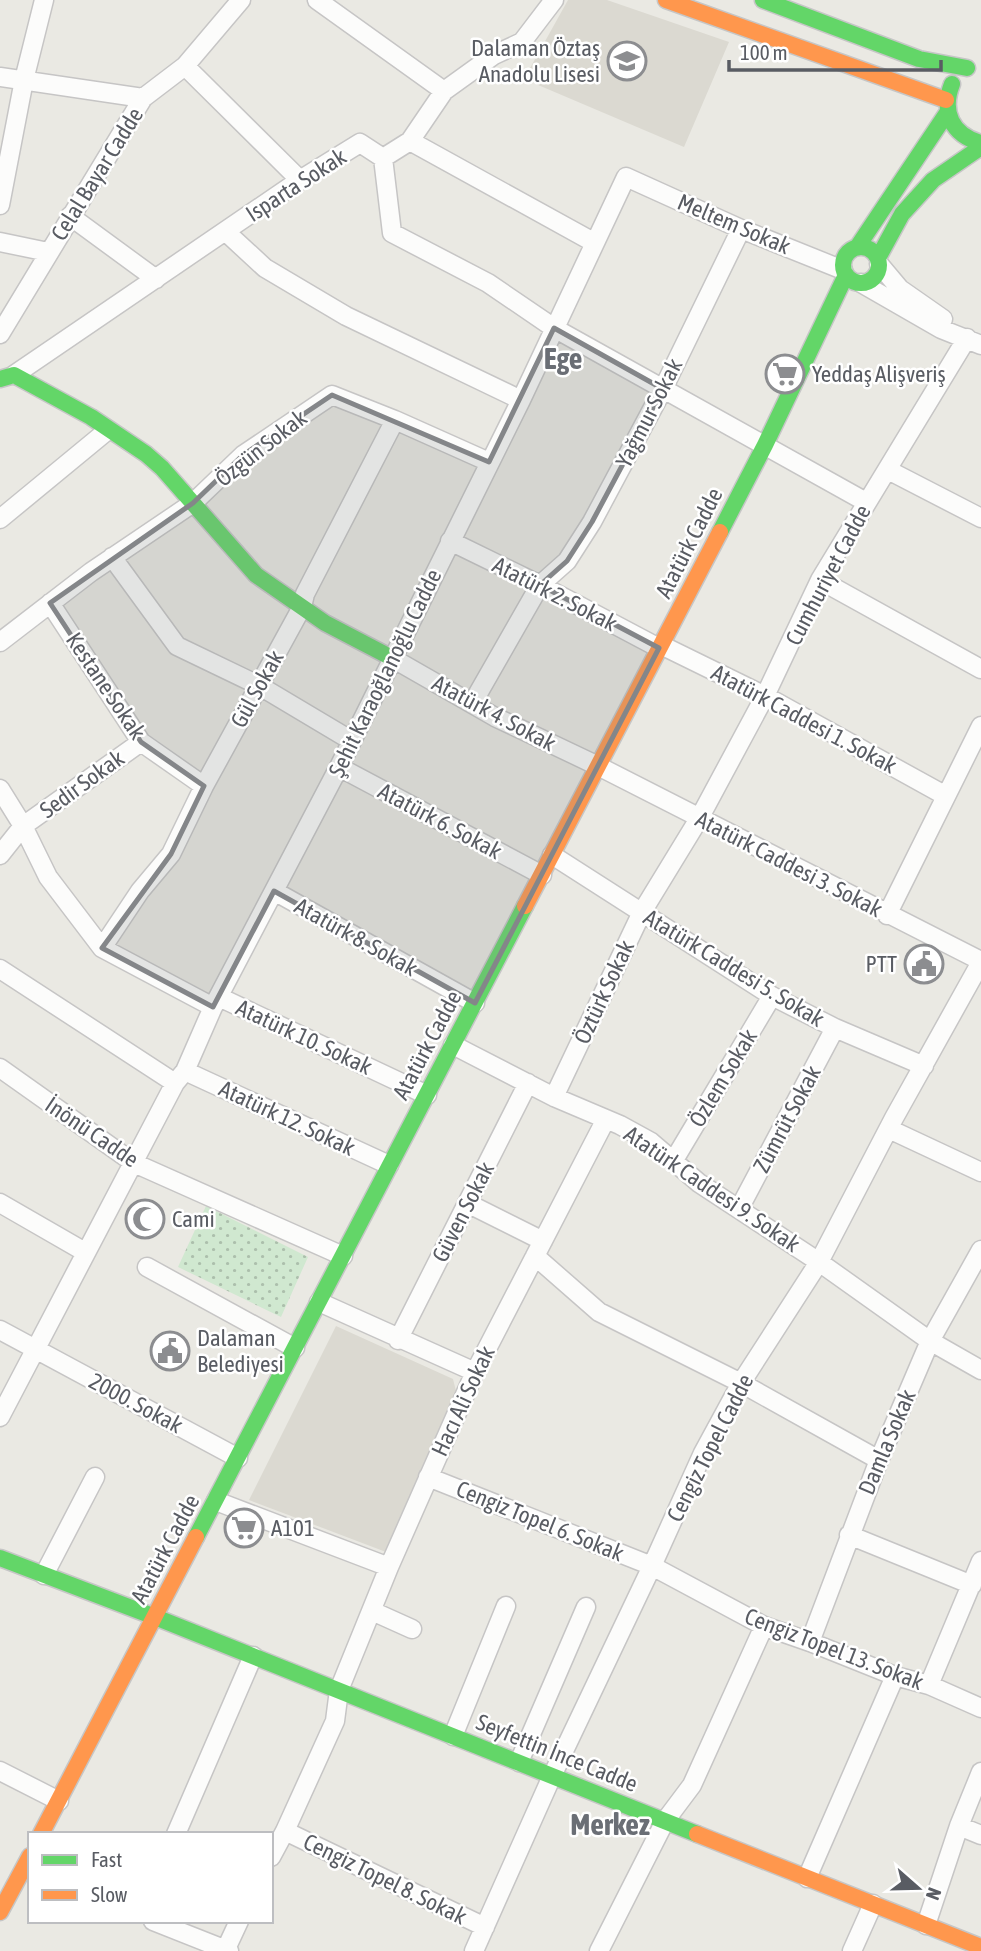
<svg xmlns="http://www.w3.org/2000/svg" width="981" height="1951" viewBox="0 0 981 1951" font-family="'Asap Condensed',sans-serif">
	<defs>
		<pattern id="park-dots" width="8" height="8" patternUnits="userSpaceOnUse" patternTransform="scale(1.75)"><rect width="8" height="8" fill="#d0e8d0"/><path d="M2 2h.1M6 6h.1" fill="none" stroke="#acbfac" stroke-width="1.8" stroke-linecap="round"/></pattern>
	</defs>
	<rect width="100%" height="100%" fill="#eae9e3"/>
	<!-- education -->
	<path fill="#dbd9d1" d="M568 0H607L729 42 684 147 524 79Z
		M336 1326 453 1379 456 1391 386 1552 249 1500Z"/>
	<!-- park -->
	<path fill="url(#park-dots)" d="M206 1206 308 1257 281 1317 178 1267Z"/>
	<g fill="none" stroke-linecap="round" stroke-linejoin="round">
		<defs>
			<path id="street" d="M317 0 444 91
				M185 66 300 180
				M0 77 143 98
				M410 141 595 243
				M383 158 392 233 488 283 554 328 866 502
				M0 205 24 80 44 0
				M70 216 156 279
				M226 232 265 268 346 316 521 400
				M0 242 48 252
				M879 264 900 289 943 319
				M861 283 941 329 981 345
				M0 334 143 98 185 66 241 0
				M14 375 300 180 360 143 383 158 410 141 444 91 494 55 522 42 554 0
				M888 470 981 518
				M0 519 108 430
				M450 541 540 585 659 648
				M112 557 177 646 258 685 352 741
				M820 580 981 669
				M50 603 141 742 204 786
				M0 642 91 572 193 503 243 455 332 395 395 420 489 462
				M661 645 765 696 946 796
				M392 658 495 717 598 766 981 961
				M472 704 540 585 567 561 592 522 663 389 741 229
				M339 767 542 875
				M0 789 23 826 48 877 102 948 213 1007
				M0 855 23 826 141 742
				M552 855 772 996 835 1028 924 1066
				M274 891 475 1003
				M887 915 981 726
				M102 948 140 891 171 854 204 786 302 607 305 594 395 420
				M0 969 175 1083
				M219 997 427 1095
				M453 1045 554 1097 620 1125 651 1142 699 1183 819 1262 930 1341 981 1370
				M0 1068 134 1163 343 1256
				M185 1071 389 1165
				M554 1097 642 912 700 817 765 696 820 580 967 338
				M889 1129 981 1172
				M674 1160 772 996
				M0 1203 85 1252
				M467 1203 543 1241
				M739 1209 835 1028
				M535 1256 599 1312 741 1383 879 1460
				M147 1267 295 1348
				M319 1302 475 1372
				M0 1330 238 1458
				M398 1340 528 1083
				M0 1417 175 1083 185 1071 213 1007 339 767 521 400 626 177 741 229 843 270
				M428 1477 652 1566 764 1626 810 1642 895 1676 929 1685 981 1708
				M216 1501 389 1567
				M849 1535 972 1585
				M44 1575 95 1477
				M372 1611 412 1629
				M810 1642 879 1460 930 1341 981 1250
				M929 1685 981 1561
				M453 1736 506 1606
				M519 1762 586 1607
				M0 1771 59 1801
				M959 1826 981 1835
				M285 1831 485 1927
				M176 1834 253 1656
				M271 1857 285 1831 335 1721 339 1690 389 1567 475 1372 606 1119
				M807 1878 895 1676
				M153 1921 229 1951
				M926 1925 959 1826 981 1772
				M225 1951 239 1921
				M474 1951 552 1776 652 1566 703 1453 741 1383 819 1262 894 1118 981 962
				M599 1951 665 1821 692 1785 764 1626
				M852 1951 873 1904"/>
			<path id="fast" d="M763 0 919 59 967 68
				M952 84C941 112 952 135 981 143
				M858 246 947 113
				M843 265a18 18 0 1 1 36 0a18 18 0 1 1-36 0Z
				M878 258 902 214 933 180 981 147
				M0 379 14 375 91 417 146 454 162 468 256 575 325 623 392 658
				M720 532 765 445 846 275
				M196 1537 525 906
				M0 1558 155 1617 697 1834"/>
			<path id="slow" d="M666 0 946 100
				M525 906 720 532
				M41 1834 196 1537
				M697 1834 981 1947
				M0 1912 30 1856"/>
		</defs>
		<!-- street casing -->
		<use href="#street" stroke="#c6c5c5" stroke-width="21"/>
		<!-- fast casing -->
		<use href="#fast" stroke="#c6c6c6" stroke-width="19"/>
		<!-- slow casing -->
		<use href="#slow" stroke="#c6c6c6" stroke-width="19"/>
		<!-- street -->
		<use href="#street" stroke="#fcfcfb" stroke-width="18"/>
		<!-- fast -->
		<use href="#fast" stroke="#63d668" stroke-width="16"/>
		<!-- slow -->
		<use href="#slow" stroke="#ff974d" stroke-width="16"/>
	</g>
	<!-- marked area -->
	<path fill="#848689" fill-opacity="0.2" stroke="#848689" stroke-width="5" stroke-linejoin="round" d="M554 328 663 389 592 522 567 561 540 585 659 648 475 1003 274 891 213 1007 102 948 171 854 204 786 141 742 50 603 193 503 243 455 332 395 489 462Z"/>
	<!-- icons -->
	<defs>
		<symbol id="school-ring" viewBox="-11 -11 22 22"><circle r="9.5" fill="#fff" stroke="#8c8d90" stroke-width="1.5"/><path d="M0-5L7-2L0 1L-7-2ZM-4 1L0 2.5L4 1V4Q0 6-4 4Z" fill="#8c8d90"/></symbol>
		<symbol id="supermarket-ring" viewBox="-11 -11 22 22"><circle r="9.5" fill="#fff" stroke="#8c8d90" stroke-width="1.5"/><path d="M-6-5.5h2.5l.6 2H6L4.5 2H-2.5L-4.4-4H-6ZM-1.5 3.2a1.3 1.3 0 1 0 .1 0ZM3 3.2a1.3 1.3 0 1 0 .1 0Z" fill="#8c8d90"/></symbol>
		<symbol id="civic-ring" viewBox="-11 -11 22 22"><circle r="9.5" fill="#fff" stroke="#8c8d90" stroke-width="1.5"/><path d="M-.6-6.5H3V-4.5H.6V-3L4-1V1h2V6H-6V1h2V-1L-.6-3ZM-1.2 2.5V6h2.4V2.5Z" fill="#8c8d90"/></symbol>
		<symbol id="mosque-ring" viewBox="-11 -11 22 22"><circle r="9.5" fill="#fff" stroke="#8c8d90" stroke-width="1.5"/><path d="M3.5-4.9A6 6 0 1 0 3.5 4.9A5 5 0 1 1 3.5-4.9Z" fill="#8c8d90"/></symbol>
	</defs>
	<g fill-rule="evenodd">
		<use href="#school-ring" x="605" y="39" width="44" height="44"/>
		<use href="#supermarket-ring" x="763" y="352" width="44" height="44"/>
		<use href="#civic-ring" x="902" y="942" width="44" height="44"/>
		<use href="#mosque-ring" x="123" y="1197" width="44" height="44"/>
		<use href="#civic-ring" x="148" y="1329" width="44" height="44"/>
		<use href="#supermarket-ring" x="222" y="1506" width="44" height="44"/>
	</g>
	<g text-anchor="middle" stroke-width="5" stroke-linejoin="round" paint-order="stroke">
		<!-- poi labels -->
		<g font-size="23" fill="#595c63" stroke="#fff" text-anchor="start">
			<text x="600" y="56" text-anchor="end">Dalaman Öztaş<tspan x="600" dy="26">Anadolu Lisesi</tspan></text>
			<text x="812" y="382">Yeddaş Alişveriş</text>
			<text x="897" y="972" text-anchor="end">PTT</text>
			<text x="172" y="1227">Cami</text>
			<text x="197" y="1346">Dalaman<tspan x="197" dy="26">Belediyesi</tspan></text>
			<text x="271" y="1536">A101</text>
		</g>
		<!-- street labels -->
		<g font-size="23" fill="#595c63" stroke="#fff">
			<text transform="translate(97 174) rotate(-58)" y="8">Celal Bayar Cadde</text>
			<text transform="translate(296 185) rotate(-33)" y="8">Isparta Sokak</text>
			<text transform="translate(734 224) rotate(23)" y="8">Meltem Sokak</text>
			<text transform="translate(649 413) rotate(-63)" y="8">Yağmur Sokak</text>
			<text transform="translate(261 448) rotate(-38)" y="8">Özgün Sokak</text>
			<text transform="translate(689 543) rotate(-63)" y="8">Atatürk Cadde</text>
			<text transform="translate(828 575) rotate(-62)" y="8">Cumhuriyet Cadde</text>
			<text transform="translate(555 594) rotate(27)" y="8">Atatürk 2. Sokak</text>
			<text transform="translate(385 673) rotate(-64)" y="8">Şehit Karaoğlanoğlu Cadde</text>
			<text transform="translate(106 686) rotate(56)" y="8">Kestane Sokak</text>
			<text transform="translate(257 689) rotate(-61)" y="8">Gül Sokak</text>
			<text transform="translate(494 713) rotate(28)" y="8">Atatürk 4. Sokak</text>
			<text transform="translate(804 719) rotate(28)" y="8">Atatürk Caddesi 1. Sokak</text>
			<text transform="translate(82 784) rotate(-36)" y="8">Sedir Sokak</text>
			<text transform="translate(440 821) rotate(28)" y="8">Atatürk 6. Sokak</text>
			<text transform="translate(789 864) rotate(27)" y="8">Atatürk Caddesi 3. Sokak</text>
			<text transform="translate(356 937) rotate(29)" y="8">Atatürk 8. Sokak</text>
			<text transform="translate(734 968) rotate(31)" y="8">Atatürk Caddesi 5. Sokak</text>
			<text transform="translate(604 992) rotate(-65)" y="8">Öztürk Sokak</text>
			<text transform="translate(304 1037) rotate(25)" y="8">Atatürk 10. Sokak</text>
			<text transform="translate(427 1045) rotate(-62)" y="8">Atatürk Cadde</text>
			<text transform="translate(723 1078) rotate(-59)" y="8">Özlem Sokak</text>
			<text transform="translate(287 1118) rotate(25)" y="8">Atatürk 12. Sokak</text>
			<text transform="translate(787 1119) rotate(-62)" y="8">Zümrüt Sokak</text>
			<text transform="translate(92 1132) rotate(34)" y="8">İnönü Cadde</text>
			<text transform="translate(712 1189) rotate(34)" y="8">Atatürk Caddesi 9. Sokak</text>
			<text transform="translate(463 1212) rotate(-63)" y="8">Güven Sokak</text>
			<text transform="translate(463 1401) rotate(-65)" y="8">Hacı Ali Sokak</text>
			<text transform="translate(136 1403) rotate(28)" y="8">2000. Sokak</text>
			<text transform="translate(887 1442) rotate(-67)" y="8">Damla Sokak</text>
			<text transform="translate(710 1448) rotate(-63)" y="8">Cengiz Topel Cadde</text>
			<text transform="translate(540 1521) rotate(22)" y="8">Cengiz Topel 6. Sokak</text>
			<text transform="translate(165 1549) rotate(-62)" y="8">Atatürk Cadde</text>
			<text transform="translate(834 1649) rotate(21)" y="8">Cengiz Topel 13. Sokak</text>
			<text transform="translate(557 1753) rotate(22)" y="8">Seyfettin İnce Cadde</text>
			<text transform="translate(385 1879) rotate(26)" y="8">Cengiz Topel 8. Sokak</text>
		</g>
		<!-- district labels -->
		<g font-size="30" font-weight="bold" fill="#6a6e75" stroke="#fff">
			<text x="563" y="369">Ege</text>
			<text x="610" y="1835">Merkez</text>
		</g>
	</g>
	<!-- legend -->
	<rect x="28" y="1832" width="245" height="91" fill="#ffffff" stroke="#bdbec1" stroke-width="2"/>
	<rect x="42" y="1855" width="35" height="10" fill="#63d668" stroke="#bdbec1" stroke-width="2"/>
	<text x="91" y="1867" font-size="21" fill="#595c63">Fast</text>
	<rect x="42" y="1890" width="35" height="10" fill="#ff974d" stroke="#bdbec1" stroke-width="2"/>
	<text x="91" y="1902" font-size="21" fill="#595c63">Slow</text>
	<!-- north arrow -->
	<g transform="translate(918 1888) rotate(110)" stroke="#ffffff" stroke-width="5" paint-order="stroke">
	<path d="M0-5L12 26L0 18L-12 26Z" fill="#595c63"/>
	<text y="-10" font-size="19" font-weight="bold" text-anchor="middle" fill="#595c63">N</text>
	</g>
	<!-- scale -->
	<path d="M729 60v10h212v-10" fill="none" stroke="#595c63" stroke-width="3.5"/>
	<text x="740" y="60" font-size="21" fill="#595c63" stroke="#ffffff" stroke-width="5" paint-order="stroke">100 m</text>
</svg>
